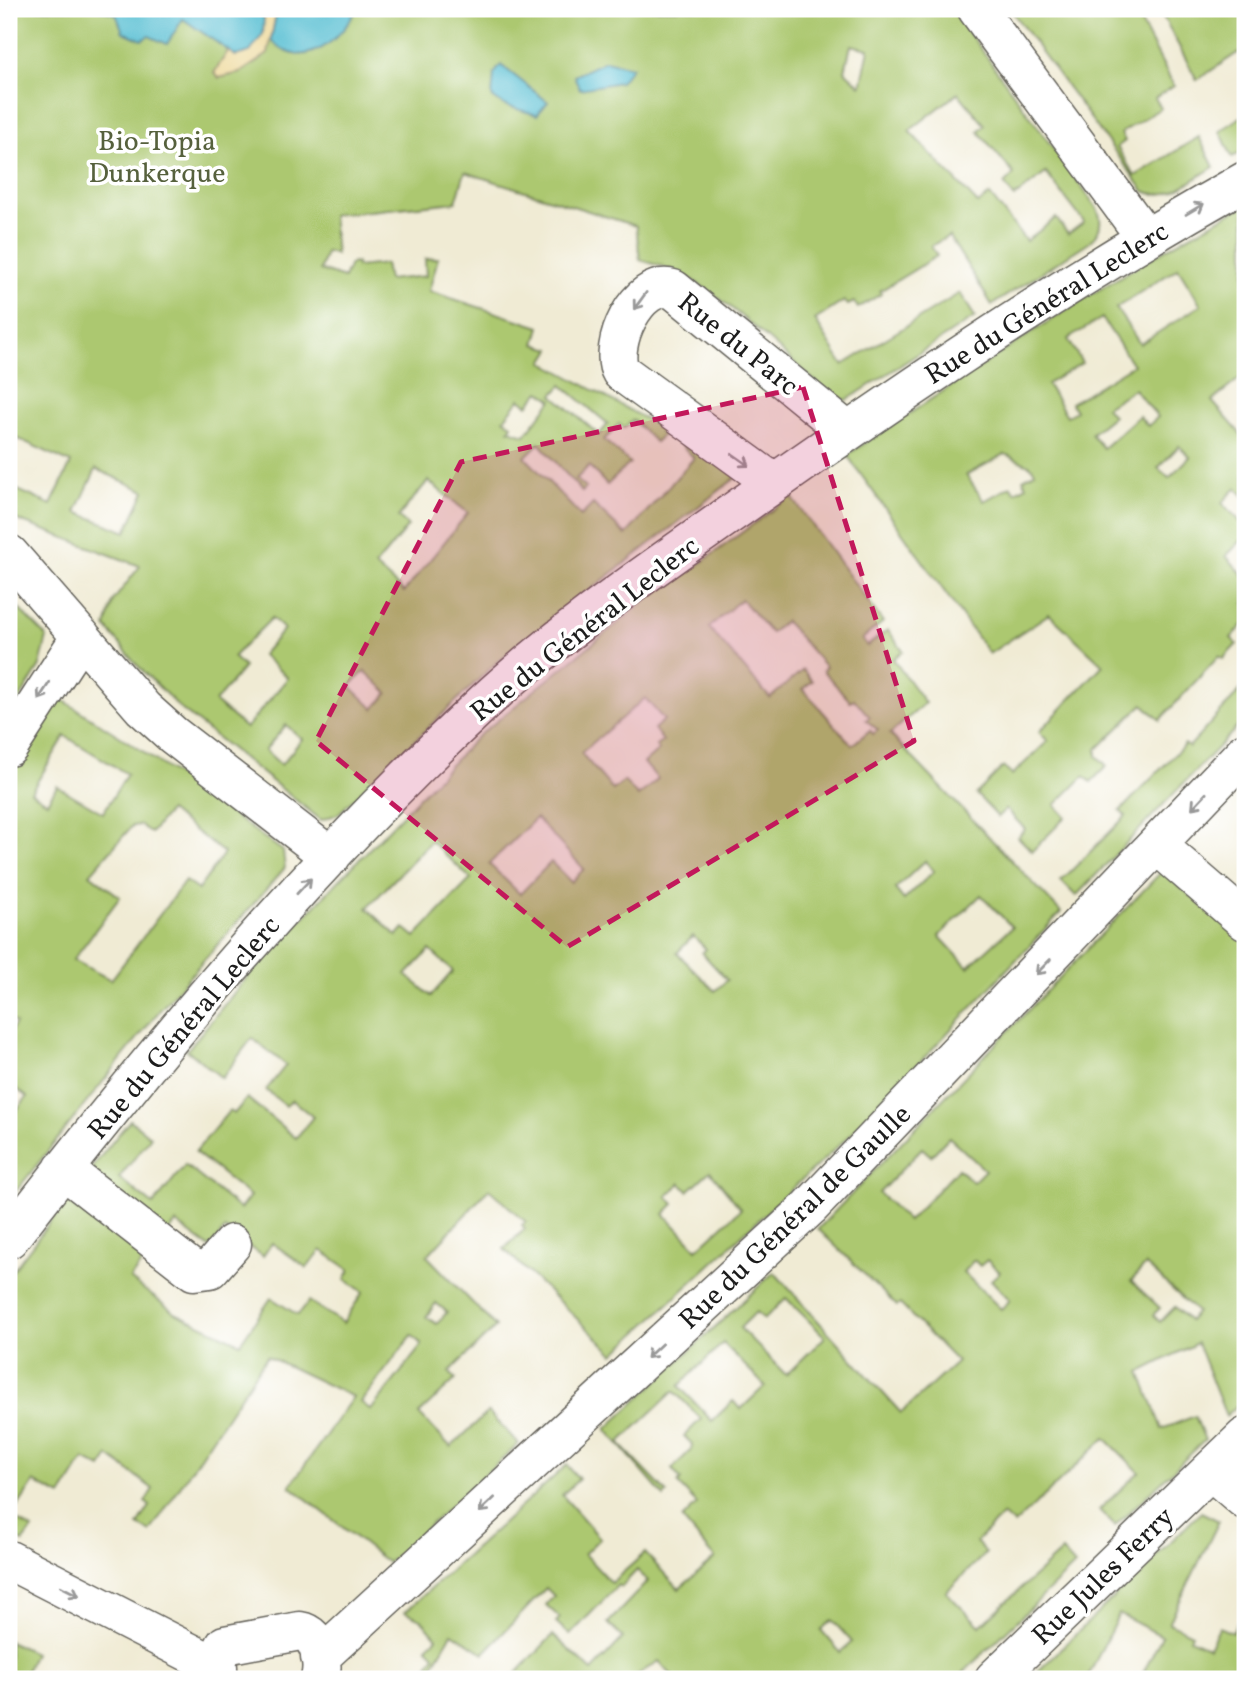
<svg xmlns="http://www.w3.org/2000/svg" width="1254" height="1688" viewBox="0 0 1254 1688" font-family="Vollkorn,serif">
	<rect width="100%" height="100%" fill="#fff"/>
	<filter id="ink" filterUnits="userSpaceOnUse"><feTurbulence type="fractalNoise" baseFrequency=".0143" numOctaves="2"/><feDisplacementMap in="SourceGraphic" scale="14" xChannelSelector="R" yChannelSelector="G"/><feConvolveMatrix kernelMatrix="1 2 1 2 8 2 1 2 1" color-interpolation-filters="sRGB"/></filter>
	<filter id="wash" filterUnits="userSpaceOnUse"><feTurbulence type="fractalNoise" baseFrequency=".00686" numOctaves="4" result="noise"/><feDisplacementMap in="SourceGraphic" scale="28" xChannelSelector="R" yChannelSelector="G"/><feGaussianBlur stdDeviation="1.57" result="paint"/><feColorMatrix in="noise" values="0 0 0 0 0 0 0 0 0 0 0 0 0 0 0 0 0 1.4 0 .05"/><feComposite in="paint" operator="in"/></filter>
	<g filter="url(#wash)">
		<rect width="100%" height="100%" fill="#f0ebd4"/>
		<!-- green -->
		<path fill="#acc86f" stroke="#647246" stroke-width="2" fill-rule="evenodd" d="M9 9H952L1096 207C1103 220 1102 232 1089 242L992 305 949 236 931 246 937 256 880 291 881 294 858 308 854 302 848 305 844 301 815 320 843 365 960 293 975 317 847 400 834 398C788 360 729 297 677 272 666 266 652 264 640 260L636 226 465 172 456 202 332 215 336 254 326 252 320 270 344 278 350 264 356 263 357 267 385 264 388 280 426 276 425 259 438 258 429 291 540 327 535 344 551 349 543 362 667 431 655 442 633 420 624 428 619 424 604 440 630 463 607 485 589 466 576 479 586 488 582 492 539 443 525 457 581 516 593 504 626 535 694 458 670 433 738 476 497 662 338 814 321 820 181 709 137 665 106 627 113 601 140 566 9 517V486L51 505 71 463 17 438 9 456ZM851 45 869 49 861 86 845 71ZM958 93 985 125 978 131 1014 174 1004 184 1014 197 1046 173 1084 222 1068 234 1056 218 1026 241 990 195 978 204 909 131ZM562 385 608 424 599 435 553 395ZM540 391 552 400 525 435 509 430 512 425 504 419 520 399 528 405ZM96 469 145 491 126 532 76 512ZM428 481 468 513 404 592 375 566 408 526 398 517ZM272 618 284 629 262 655 288 678 246 728 215 702 244 667 233 657ZM365 671 388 693 374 709 350 686ZM286 725 302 739 281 765 265 750Z
			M1010 9H1134L1174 86 1155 98 1161 108 1121 133 1125 141 1117 147 1135 176 1199 137 1214 167C1193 179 1168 203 1144 191Z
			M1159 9H1245V62L1239 52 1197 80Z
			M1245 114V151L1232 157 1220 131Z
			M1245 205V374L1212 401 1245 439V497L1236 488 1222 503 1245 526V537L1226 556 1245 577V623L1231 638 1237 644 1223 659 1219 656 1160 720 1143 704 1097 749V756L1107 766 1091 782 1084 776 1055 805 1066 817 1032 851 1018 837 1025 829 1006 809 998 817 976 794 1003 767 1012 775 1048 741 1039 732 1103 665 1049 614 989 654 847 455C978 369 1107 278 1245 205ZM1178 268 1201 305 1140 344 1116 308ZM1102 318 1133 365 1071 403 1076 411 1067 416 1047 384 1082 363 1068 339ZM1134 389 1158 417 1148 426 1139 416 1103 448 1091 434 1113 416 1106 407ZM1179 446 1190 457 1169 478 1158 468ZM1005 454 1031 466 1035 472 1023 479 1027 486 1015 492 1011 486 984 501 966 475Z
			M791 496 883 622 862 639 867 646 888 630 903 651 893 659 925 703 890 734 1061 912 863 1123 614 1354 504 1249 525 1229 522 1225 526 1222 489 1189 427 1256 496 1327 449 1372 456 1379 419 1414 451 1447 488 1412 519 1444 388 1563 290 1486 353 1397 267 1356 150 1532 138 1525 150 1506 145 1502 153 1489 109 1456 101 1468 84 1459 61 1496 34 1482 11 1517 32 1529 23 1542 9 1535V1480L13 1471 9 1469V1276L75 1189 152 1249 130 1279 175 1313 240 1343 271 1298 298 1315 309 1301 343 1323 363 1292 345 1279 350 1270 321 1250 307 1268 272 1243 263 1256 225 1229 210 1248 176 1223 164 1237 85 1176 130 1120 151 1137 119 1178 153 1205 185 1165 240 1209 250 1196 195 1152 229 1111 234 1114 247 1098 296 1138 313 1117 292 1100 286 1106 266 1090 286 1065 252 1038 222 1078 187 1050 253 970 477 737 660 589 669 583 671 585ZM741 599 771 633 785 621 826 667 823 671 850 701 854 699 870 717 866 720 878 730 873 734 870 730 852 745 803 689 812 681 803 670 770 698 709 628ZM645 698 664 720 654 729 663 741 656 746 659 750 644 763 658 779 638 796 624 781 613 790 581 753ZM536 818 584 869 571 882 551 862 520 894 489 864ZM431 841 471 879 415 937 404 928 397 936 367 908ZM925 861 934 871 904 900 895 889ZM981 895 1012 927 968 967 939 936ZM693 936 706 949 702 953 727 980 715 991 677 953ZM430 950 453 971 431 996 406 975ZM710 1171 741 1209 697 1249 664 1214 674 1204 667 1196 680 1183 688 1191ZM436 1303 447 1312 437 1324 426 1317ZM412 1335 422 1345 371 1410 361 1402Z
			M9 599 47 637 40 666 9 716Z
			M1245 685V719L1076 896 1061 881 1126 816 1120 811 1185 744 1189 747Z
			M58 697 141 750 283 851 285 868 161 1009 9 1200V1120L27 1097 9 1083V1034L16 1023 9 1018V777ZM65 736 127 774 103 813 57 786 47 802 31 792ZM169 811 224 853 198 890 185 881 111 980 73 960 120 897 90 874 132 826 140 825 151 833Z
			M1162 871 1245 942V1398L1226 1416 1197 1343 1140 1372 1162 1429 1195 1416 1205 1440 1115 1526 1099 1510 1139 1472 1105 1438 1014 1525 1003 1515 976 1542 986 1553 946 1592 980 1626 1062 1551 1075 1565 957 1679H675L659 1661 631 1679H511L553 1635 592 1671 623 1638 608 1623 648 1581 637 1570 621 1587 618 1585 570 1635 556 1622 560 1618 546 1605 554 1596 546 1588 484 1653 452 1633 432 1667 428 1665 435 1655 427 1647 437 1638 421 1619 405 1612 567 1465 579 1479 562 1495 600 1538 584 1554 611 1583 645 1553 679 1589 715 1558 682 1519 697 1504 678 1484 681 1480 672 1469 691 1450 692 1444 684 1436 701 1419 674 1391 619 1443 667 1493 664 1497 606 1429 774 1272 901 1413 957 1362 900 1304 897 1306 818 1229ZM949 1137 985 1170 973 1182 958 1169 908 1221 879 1193 922 1148 931 1156ZM974 1260 980 1266 987 1260 1000 1272 991 1280 1010 1300 1001 1309 963 1272ZM1146 1265 1197 1312 1189 1321 1175 1307 1160 1322 1153 1315 1160 1308 1131 1281ZM786 1298 825 1337 786 1375 740 1328 756 1312 764 1319ZM723 1343 765 1386 741 1409 733 1401 712 1421 679 1386ZM832 1620 852 1642 840 1652 821 1630Z
			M1201 1512 1219 1521 1169 1623 1192 1634 1190 1639 1209 1648 1219 1627 1232 1633 1245 1608V1679H1140L1162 1636 1119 1614 1087 1679H1030Z
			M9 1641 34 1653 23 1679H9Z"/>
		<!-- sand -->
		<path fill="#eeda9e" stroke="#857b5d" stroke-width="2" d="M256 9H277L268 54 240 73 219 78 214 73 228 51 236 56 264 18Z"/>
		<!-- water -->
		<path fill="#55bed2" stroke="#386d77" stroke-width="2" d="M99 9H256L264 18 263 34 250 52 236 56 183 19 167 44 149 36 142 40 123 32 116 14Z
			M277 9H357C340 41 303 74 271 40Z
			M605 61 632 67 620 82 580 89 574 76Z
			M501 65 548 102 537 115 504 105 492 97 494 74Z"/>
	</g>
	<g filter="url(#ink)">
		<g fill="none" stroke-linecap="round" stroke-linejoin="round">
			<defs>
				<path id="minor" d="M977 9 1146 238
					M774 483 621 372C607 348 637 278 673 289L847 431
					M9 554 143 708 173 735 331 857
					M9 747 81 636
					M1157 845 1245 921
					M63 1169 194 1271 210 1269 232 1244
					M9 1239C154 1052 305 870 478 708 562 629 660 564 753 498 913 385 1075 276 1245 181
					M1211 1471 1245 1500
					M9 1560 218 1667
					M320 1657 810 1207 1245 752
					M219 1679 217 1660 225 1645 300 1631C320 1634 324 1663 320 1679
					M994 1679 1245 1437"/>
			</defs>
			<!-- minor casing -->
			<use href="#minor" stroke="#66645c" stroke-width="41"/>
			<!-- minor -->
			<use href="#minor" stroke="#fff" stroke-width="38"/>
		</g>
		<!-- one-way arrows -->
		<defs><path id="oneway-shaft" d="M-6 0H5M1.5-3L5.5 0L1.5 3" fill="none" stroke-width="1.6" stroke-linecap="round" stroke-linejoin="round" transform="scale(1.75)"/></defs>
		<g stroke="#999">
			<use href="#oneway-shaft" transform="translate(1195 209) rotate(-31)"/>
			<use href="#oneway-shaft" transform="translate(640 301) rotate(126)"/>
			<use href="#oneway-shaft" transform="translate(741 460) rotate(35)"/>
			<use href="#oneway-shaft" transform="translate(44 691) rotate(123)"/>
			<use href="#oneway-shaft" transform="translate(1199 801) rotate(133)"/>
			<use href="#oneway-shaft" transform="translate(304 886) rotate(-47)"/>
			<use href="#oneway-shaft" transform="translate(1043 967) rotate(134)"/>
			<use href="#oneway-shaft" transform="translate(654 1351) rotate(137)"/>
			<use href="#oneway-shaft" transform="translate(487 1505) rotate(137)"/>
			<use href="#oneway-shaft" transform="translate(70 1591) rotate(27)"/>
		</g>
	</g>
	<!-- marked area -->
	<path fill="#c2185b" fill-opacity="0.2" stroke="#c2185b" stroke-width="5" stroke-dasharray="14 9" stroke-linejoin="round" d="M803 387 914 741 567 947 316 741 461 462Z"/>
	<g text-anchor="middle" stroke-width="7" stroke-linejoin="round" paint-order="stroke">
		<!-- park labels -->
		<g font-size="28" fill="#56613d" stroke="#fff">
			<text x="157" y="150">Bio-Topia<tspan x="157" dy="32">Dunkerque</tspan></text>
		</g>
		<!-- street labels -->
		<g font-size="28" fill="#1c1c1c" stroke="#fff">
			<text transform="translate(1046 302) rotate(-32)" y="10">Rue du Général Leclerc</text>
			<text transform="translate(739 343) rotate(39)" y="10">Rue du Parc</text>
			<text transform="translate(584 628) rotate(-38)" y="10">Rue du Général Leclerc</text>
			<text transform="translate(183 1027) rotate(-50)" y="10">Rue du Général Leclerc</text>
			<text transform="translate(794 1216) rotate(-44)" y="10">Rue du Général de Gaulle</text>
			<text transform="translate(1102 1575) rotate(-44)" y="10">Rue Jules Ferry</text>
		</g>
	</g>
	<!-- margin -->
	<rect width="1254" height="1688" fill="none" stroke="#fff" stroke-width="35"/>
</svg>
